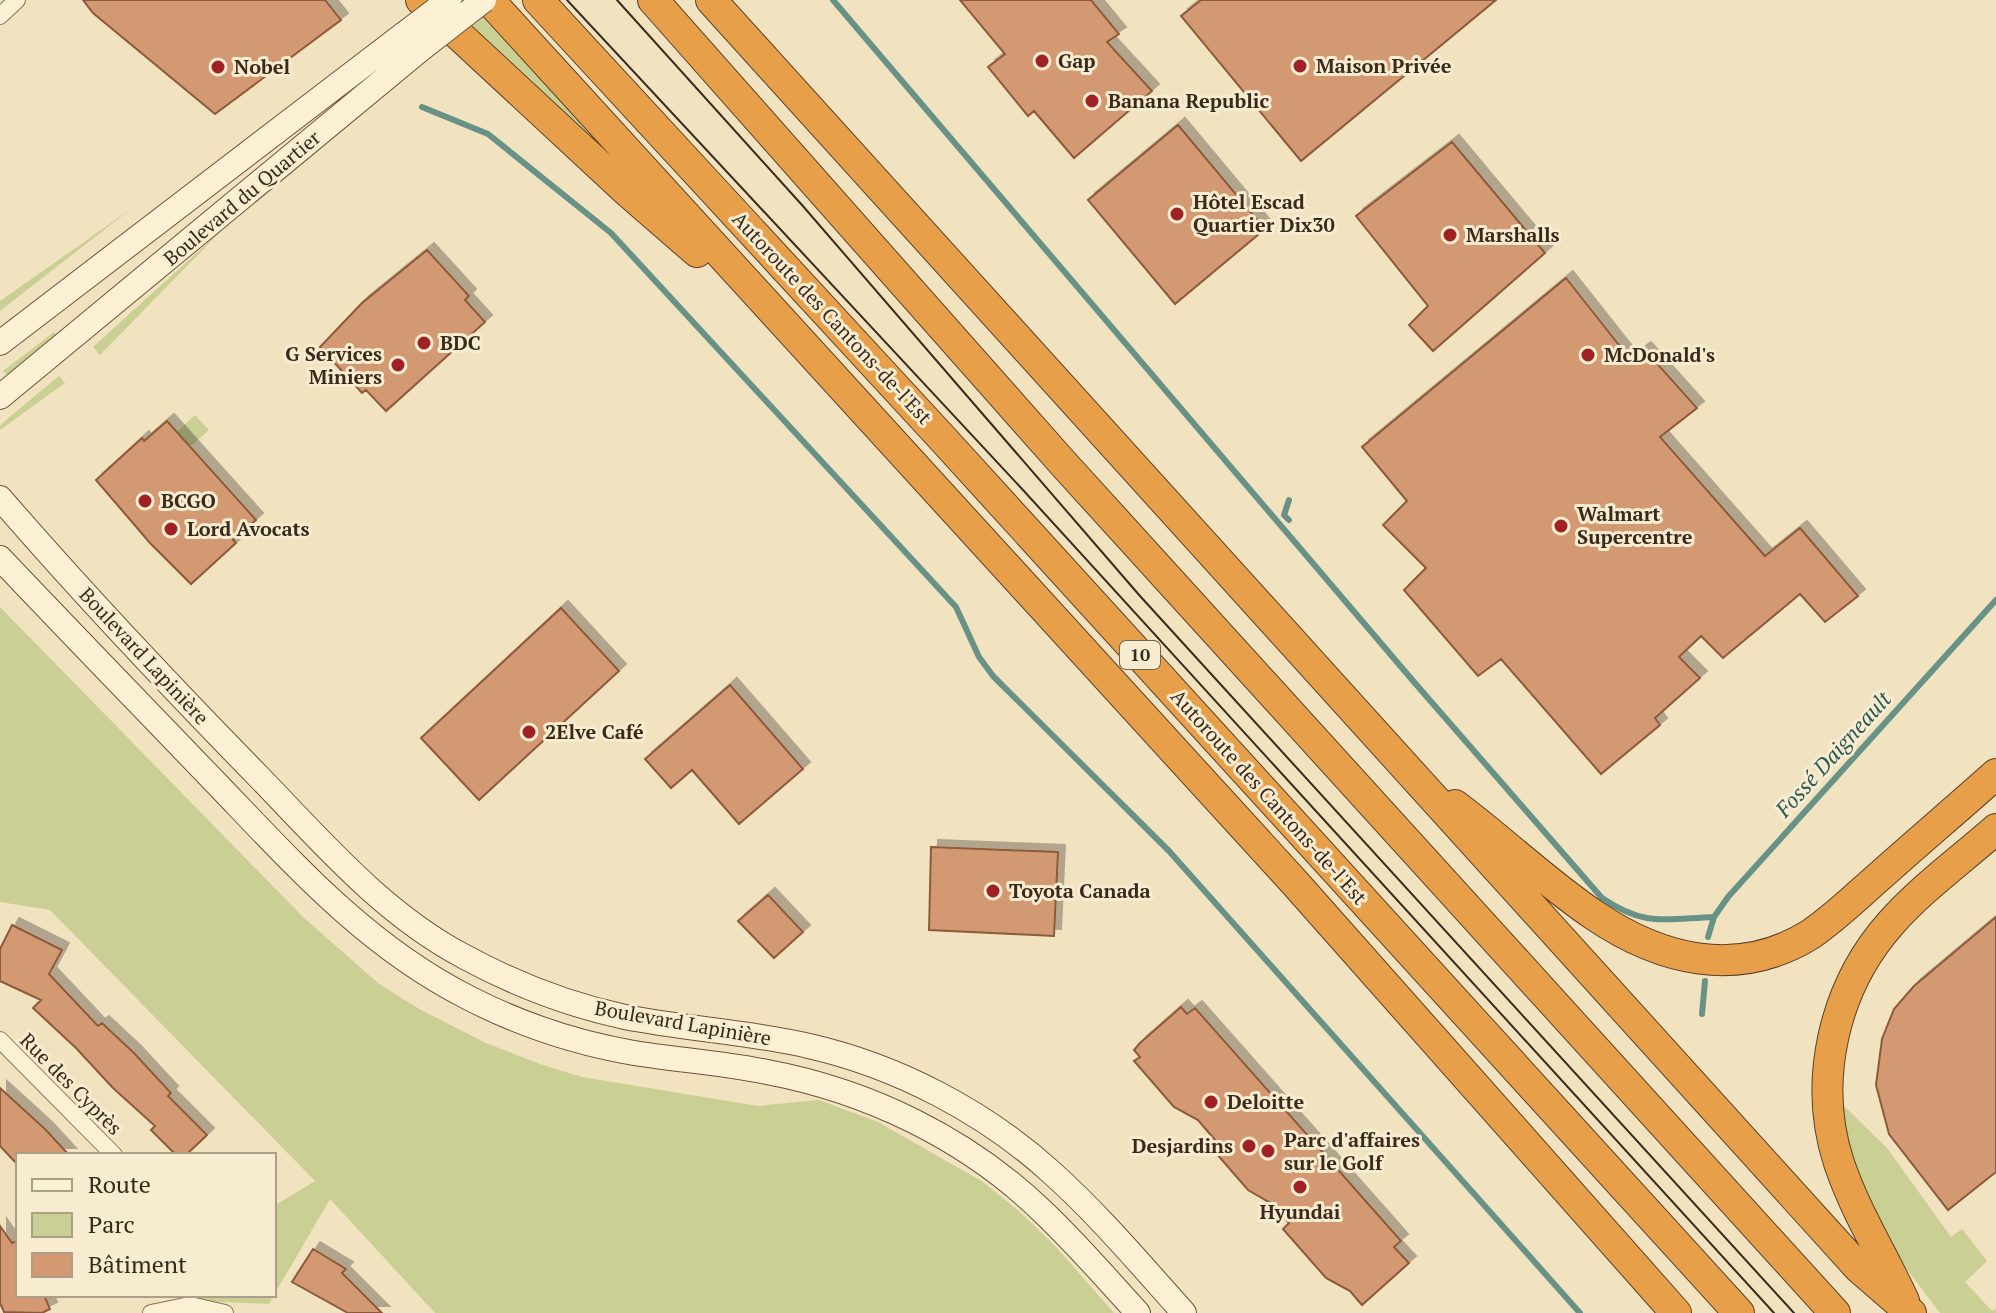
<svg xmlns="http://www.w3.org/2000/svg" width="1996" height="1313" viewBox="0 0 1996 1313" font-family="'PT Serif',serif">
	<defs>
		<filter id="shadow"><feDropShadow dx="7" dy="-7" stdDeviation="0" flood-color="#0004"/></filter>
	</defs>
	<rect width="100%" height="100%" fill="#f1e2c0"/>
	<!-- green -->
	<path fill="#cad093" d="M436 0H466L666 213Z
		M131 209 0 311V301Z
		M224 228 100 355 93 347Z
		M54 332 58 337 9 377 3 371Z
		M59 376 65 383 0 430V426L6 420Z
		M195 415 209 430 190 447 177 432Z
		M0 607 303 917 379 984 421 1010 486 1043 540 1064 582 1077 758 1106 819 1100 878 1122 983 1182 1019 1211 1056 1247 1114 1313H435L330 1199 274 1295V1206L315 1181 50 910 0 902Z
		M1842 1104 1887 1148 1951 1237 1962 1229 1987 1261 1965 1282 1992 1311 1996 1309V1313H1940L1906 1268 1873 1213 1851 1161Z
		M197 1295H274L269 1304 199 1301Z"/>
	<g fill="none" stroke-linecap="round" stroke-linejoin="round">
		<!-- stream -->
		<path stroke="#699287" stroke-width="6" d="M833 0 1414 682 1602 898C1645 927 1664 919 1714 917
			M422 107 488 134 611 233 956 607 979 657 993 676 1169 851 1580 1313
			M1289 520 1284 515 1289 500
			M1708 937 1714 917 1728 897 1996 600
			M1702 1014 1705 981"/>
	</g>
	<!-- building -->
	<path fill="#d39973" stroke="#8d5a3a" stroke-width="2" filter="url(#shadow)" d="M83 0H325L341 20 215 114 93 13Z
		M960 0H1091L1119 34 1107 42 1152 91 1074 158 1034 111 1028 116 988 67 1005 54Z
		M1201 0H1496L1301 161 1181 16Z
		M1178 125 1265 229 1175 304 1088 200Z
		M1452 142 1545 253 1433 351 1409 325 1428 306 1356 216Z
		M427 250 469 296 465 300 485 322 386 411 366 390 362 393 320 347 362 303Z
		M1566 278 1630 359 1644 349 1697 408 1660 437 1765 556 1800 528 1858 596 1825 622 1800 594 1723 658 1701 636 1679 657 1700 678 1655 718 1660 725 1601 774 1501 659 1478 676 1404 590 1426 568 1383 525 1407 501 1362 447Z
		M167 421 256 520 233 540 236 543 191 584 150 543 96 480 142 438 144 441Z
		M561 608 619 671 479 800 421 738Z
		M730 685 803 769 739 824 692 770 671 788 645 759Z
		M931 847 1058 852 1054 936 929 930Z
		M768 895 803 932 774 958 738 921Z
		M1996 917V1172L1948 1210 1889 1134 1876 1085 1882 1039 1894 1009 1914 986Z
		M12 925 62 950 49 974 98 1026 102 1023 134 1053 171 1093 168 1096 207 1135 186 1155H176L151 1130 155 1126 113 1088 76 1048 33 1008 41 1000 0 981V949Z
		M1181 1007 1187 1014 1195 1008 1401 1241 1394 1247 1409 1263 1362 1305 1350 1291 1326 1278 1283 1229 1289 1223 1280 1212 1272 1204 1248 1190 1209 1145 1215 1140 1198 1120 1174 1107 1134 1061 1140 1057 1134 1050 1140 1043Z
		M0 1088 45 1129 69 1155H18L15 1162 0 1146Z
		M0 1226 12 1243 18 1240V1295H44L50 1309 42 1313 4 1312 0 1303Z
		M313 1249 346 1269 342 1273 382 1313H348L292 1282Z"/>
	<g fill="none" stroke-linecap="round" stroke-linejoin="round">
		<defs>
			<path id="minor" d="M0 16 17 0
				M0 1040 114 1155
				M151 1313 190 1305 225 1313"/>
			<path id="secondary" d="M0 343 404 34
				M0 397 421 49
				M0 498C83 594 170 686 259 777 322 842 383 914 465 957 515 984 569 1005 625 1017 686 1029 749 1032 809 1046 897 1066 985 1112 1051 1172 1099 1215 1141 1265 1184 1313
				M0 558C71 633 144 708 216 783 294 864 365 945 467 997 519 1024 576 1043 634 1053 678 1060 723 1063 767 1072 868 1091 966 1138 1041 1210 1075 1242 1106 1278 1138 1313"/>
			<path id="motorway" d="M421 0 629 193 697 252
				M489 0 1295 883 1676 1313
				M538 0 943 439 1739 1313
				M653 0 1061 461 1835 1313
				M711 0 1859 1268 1911 1313
				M1455 805C1502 840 1545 882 1594 915 1660 960 1738 980 1811 934 1836 917 1858 895 1881 875 1919 841 1958 808 1996 774
				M1904 1301C1883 1255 1855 1211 1839 1163 1812 1081 1834 987 1891 923 1922 888 1961 860 1996 829"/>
		</defs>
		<!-- minor casing -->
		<use href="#minor" stroke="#8c7256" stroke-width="18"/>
		<!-- secondary casing -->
		<use href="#secondary" stroke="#6e533a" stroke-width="26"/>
		<!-- motorway casing -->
		<use href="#motorway" stroke="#59402b" stroke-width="32"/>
		<!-- minor -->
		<use href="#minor" stroke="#fbefd4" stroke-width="16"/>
		<!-- secondary -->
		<use href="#secondary" stroke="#fbefd4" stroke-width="24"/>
		<!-- motorway -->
		<use href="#motorway" stroke="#e89f49" stroke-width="30"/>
		<!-- tram -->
		<path stroke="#3a2a1c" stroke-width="2" d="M567 0 1023 490 1774 1313
			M617 0 802 205 1140 596 1794 1313"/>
		<defs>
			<path id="secondary-bridge" d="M404 34 449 0
				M421 49 484 0"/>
		</defs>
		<!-- secondary-bridge casing -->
		<use href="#secondary-bridge" stroke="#6e533a" stroke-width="26" stroke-linecap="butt"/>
		<!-- secondary-bridge -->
		<use href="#secondary-bridge" stroke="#fbefd4" stroke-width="24"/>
	</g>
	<!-- markers -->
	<g fill="#a02124" stroke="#f8ecd0" stroke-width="3">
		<circle cx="1042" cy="61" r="8"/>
		<circle cx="1300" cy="66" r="8"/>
		<circle cx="218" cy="67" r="8"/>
		<circle cx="1092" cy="101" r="8"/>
		<circle cx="1177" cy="214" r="8"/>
		<circle cx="1450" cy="235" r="8"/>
		<circle cx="424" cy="343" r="8"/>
		<circle cx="1588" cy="355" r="8"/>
		<circle cx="398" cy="365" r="8"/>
		<circle cx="145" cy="501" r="8"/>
		<circle cx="1561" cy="526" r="8"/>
		<circle cx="171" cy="529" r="8"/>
		<circle cx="529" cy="732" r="8"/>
		<circle cx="993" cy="891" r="8"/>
		<circle cx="1211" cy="1102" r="8"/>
		<circle cx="1249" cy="1146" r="8"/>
		<circle cx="1268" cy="1151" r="8"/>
		<circle cx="1300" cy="1187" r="8"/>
	</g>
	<g text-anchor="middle" stroke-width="6" stroke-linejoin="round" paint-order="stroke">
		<!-- shield labels -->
		<rect fill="#f8ecd0" stroke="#736452" stroke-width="2" x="1120" y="641" width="40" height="28" rx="6"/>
		<g font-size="18" font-weight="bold" fill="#3a2a1c">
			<text x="1140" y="661">10</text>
		</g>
		<!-- poi labels -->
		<g font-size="20" font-weight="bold" fill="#3a2a1c" stroke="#f8ecd0" text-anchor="start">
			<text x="1058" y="68">Gap</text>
			<text x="1316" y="73">Maison Privée</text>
			<text x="234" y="74">Nobel</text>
			<text x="1108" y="108">Banana Republic</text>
			<text x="1193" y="209">Hôtel Escad<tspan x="1193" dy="23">Quartier Dix30</tspan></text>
			<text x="1466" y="242">Marshalls</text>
			<text x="440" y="350">BDC</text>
			<text x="382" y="361" text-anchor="end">G Services<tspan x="382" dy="23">Miniers</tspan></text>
			<text x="1604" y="362">McDonald's</text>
			<text x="161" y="508">BCGO</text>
			<text x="1577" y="521">Walmart<tspan x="1577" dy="23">Supercentre</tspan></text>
			<text x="187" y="536">Lord Avocats</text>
			<text x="545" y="739">2Elve Café</text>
			<text x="1009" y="898">Toyota Canada</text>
			<text x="1227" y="1109">Deloitte</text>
			<text x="1284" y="1147">Parc d'affaires<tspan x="1284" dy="23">sur le Golf</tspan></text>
			<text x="1233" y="1153" text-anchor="end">Desjardins</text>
			<text x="1300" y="1219" text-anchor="middle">Hyundai</text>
		</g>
		<!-- street labels -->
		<g font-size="20" fill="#3a2a1c" stroke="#f8ecd0">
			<text transform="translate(242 198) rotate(-40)" y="7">Boulevard du Quartier</text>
			<text transform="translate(832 318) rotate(47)" y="7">Autoroute des Cantons-de-l'Est</text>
			<text transform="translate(144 656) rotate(47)" y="7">Boulevard Lapinière</text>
			<text transform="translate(1269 797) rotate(48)" y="7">Autoroute des Cantons-de-l'Est</text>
			<text transform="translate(683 1023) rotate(10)" y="7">Boulevard Lapinière</text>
			<text transform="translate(71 1084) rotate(45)" y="7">Rue des Cyprès</text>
		</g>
		<!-- water labels -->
		<g font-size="22" font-style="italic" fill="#2a5b57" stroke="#f8ecd0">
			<text transform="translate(1833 754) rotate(-48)" y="8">Fossé Daigneault</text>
		</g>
	</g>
	<!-- legend -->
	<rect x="16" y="1153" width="260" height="144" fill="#f8ecd0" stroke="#ac9e88" stroke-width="2"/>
	<rect x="32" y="1179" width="40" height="12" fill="#fbefd4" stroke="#ac9e88" stroke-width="2"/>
	<text x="88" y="1193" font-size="24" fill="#3a2a1c">Route</text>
	<rect x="32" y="1213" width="40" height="24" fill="#cad093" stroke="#ac9e88" stroke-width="2"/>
	<text x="88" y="1233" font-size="24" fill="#3a2a1c">Parc</text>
	<rect x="32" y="1253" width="40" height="24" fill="#d39973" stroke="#ac9e88" stroke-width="2"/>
	<text x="88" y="1273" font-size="24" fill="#3a2a1c">Bâtiment</text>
</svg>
